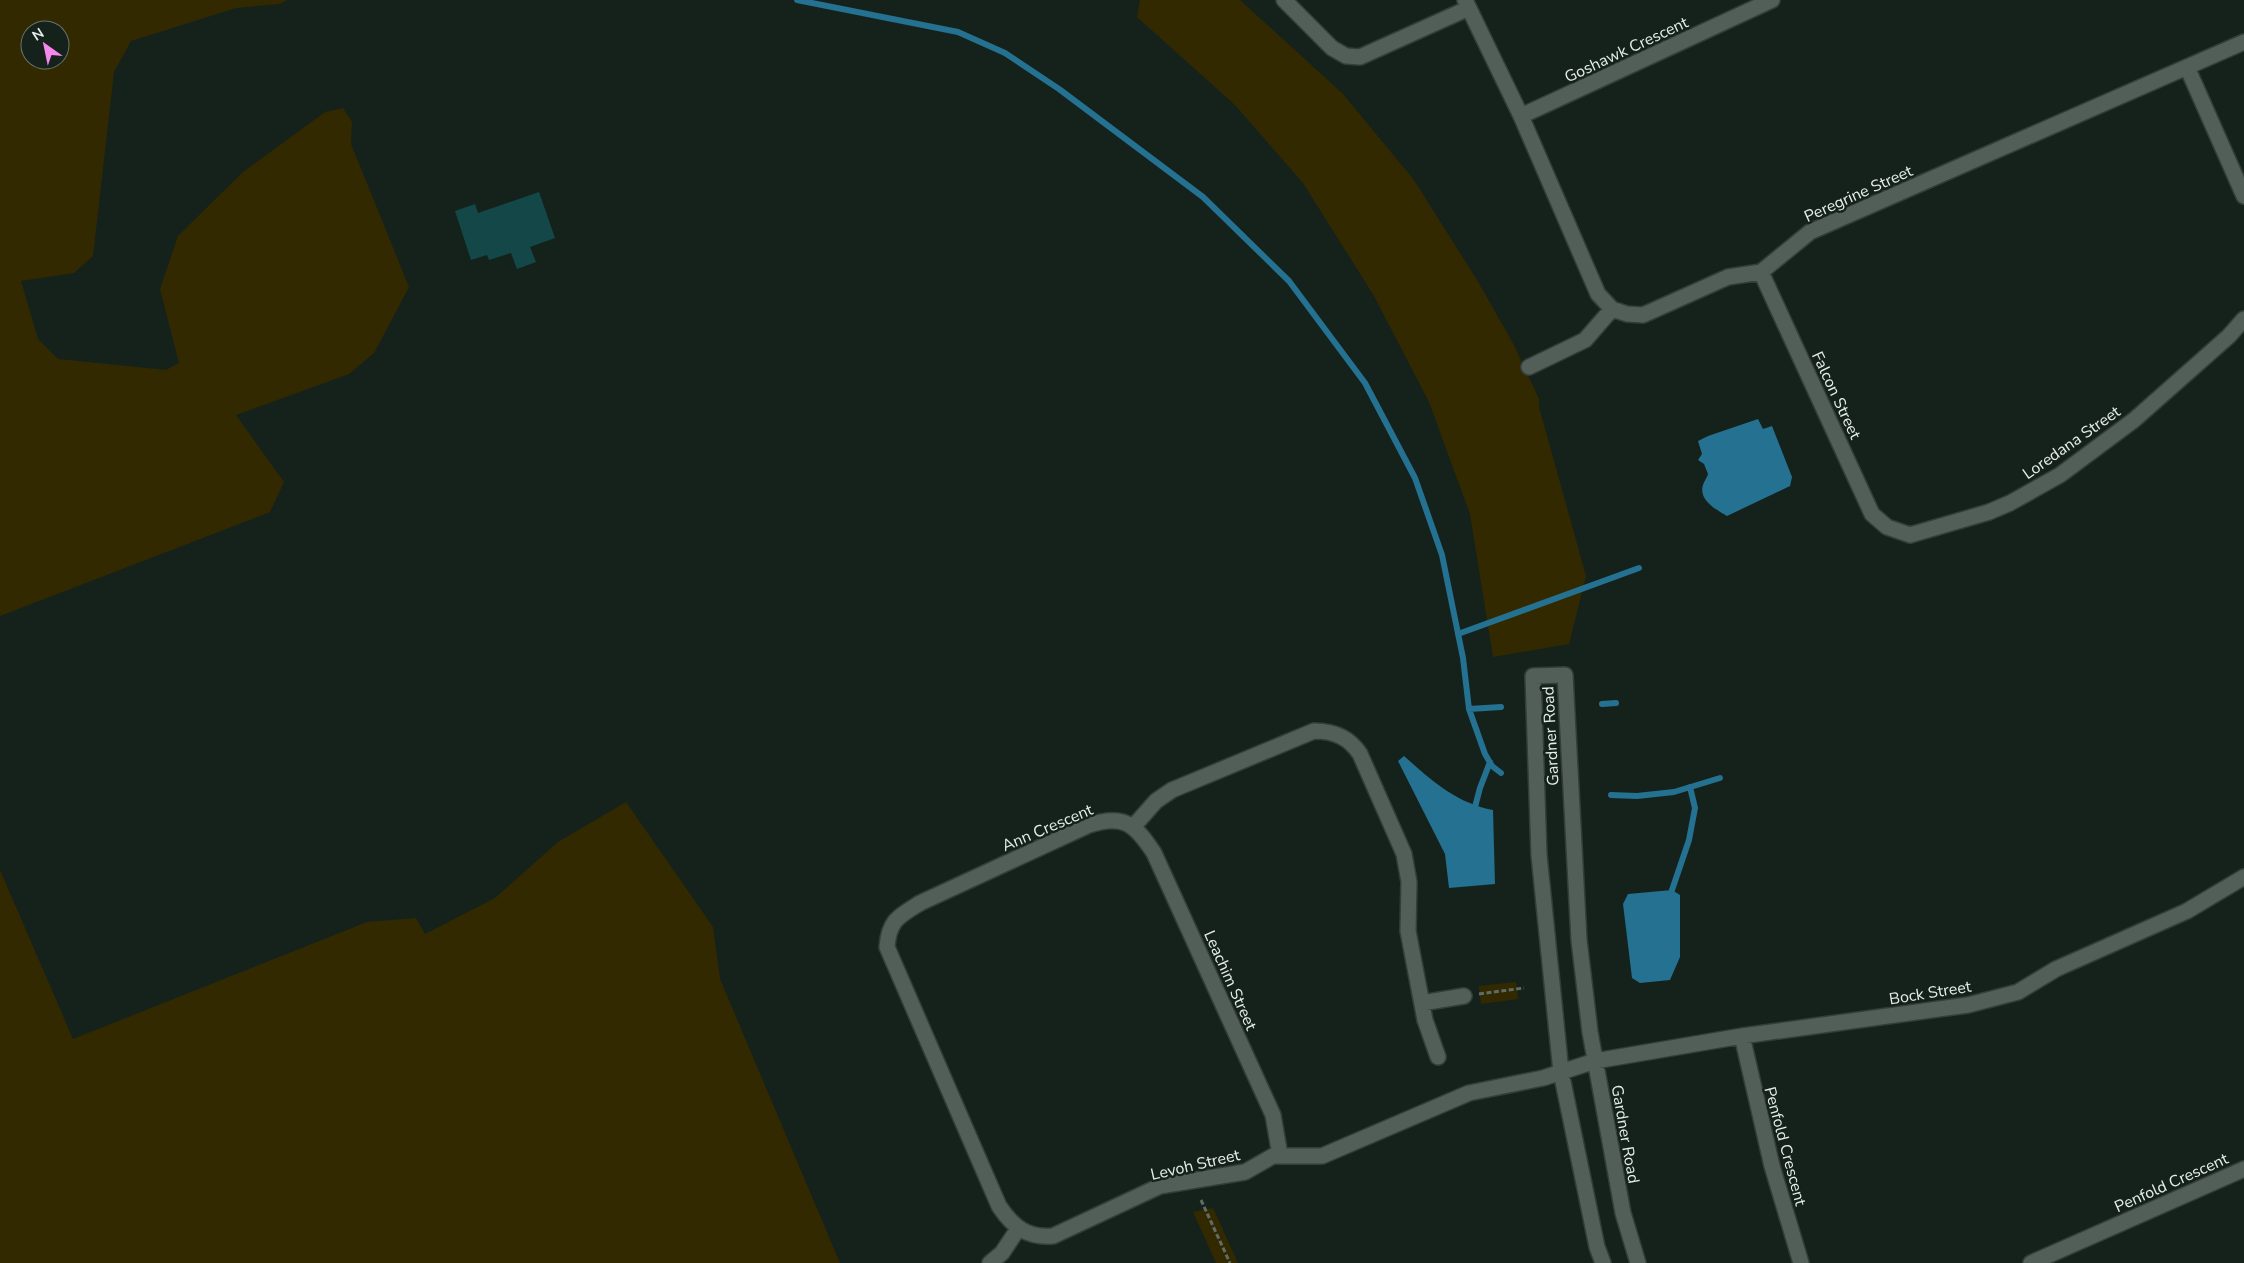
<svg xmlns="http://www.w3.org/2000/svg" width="2244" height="1263" viewBox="0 0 2244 1263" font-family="'Nunito Sans',sans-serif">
	<rect width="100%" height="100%" fill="#15221b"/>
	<!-- green -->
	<path fill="#332900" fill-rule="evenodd" d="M0 0H287L280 4 236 8 131 41 114 72 93 256 74 273 21 281 38 339 58 359 166 370 179 363 160 289 178 236 243 172 325 112 343 108 352 122 351 144 409 287 374 353 349 374 236 415 284 482 270 512 0 616ZM30 30H60V60H30Z
		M1140 0H1240L1342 93 1414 180 1477 280 1514 345 1539 399V407L1586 576 1569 644 1493 657 1470 514 1429 402 1374 296 1303 183 1235 105 1137 17Z
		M626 802 713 927 720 979 840 1263H0V870L73 1039 367 922 416 918 425 934 495 898 558 842Z
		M1516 982 1518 999 1481 1004 1479 986Z
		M1213 1208 1238 1263H1216L1193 1212Z"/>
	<!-- water -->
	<path fill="#247191" d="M1758 419 1763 429 1772 426 1792 477 1790 486 1727 516C1717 510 1698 500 1703 485 1704 481 1707 478 1708 474L1704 464 1698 460 1702 454 1698 441 1708 436Z
		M1404 756C1431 780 1456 803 1493 810L1495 884 1449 888 1445 854 1398 761Z
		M1672 890 1680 895V957L1670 980 1640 983 1632 978 1623 904 1628 894Z"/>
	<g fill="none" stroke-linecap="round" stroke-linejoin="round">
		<!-- stream -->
		<path stroke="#247191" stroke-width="6" d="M797 0 958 32 1005 53 1059 89 1203 197 1289 281 1365 383 1415 478 1442 555 1463 658 1469 709 1485 754 1492 766 1501 773
			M1458 634 1639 568
			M1602 704 1616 703
			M1469 709 1501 707
			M1611 795 1637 796 1674 792 1720 778
			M1475 807 1480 788 1490 762
			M1672 890 1689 840 1695 808 1690 787"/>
	</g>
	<!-- building -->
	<path fill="#134748" d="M539 192 555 238 530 247 536 262 517 269 511 253 489 260 487 255 471 260 455 211 475 204 478 213Z"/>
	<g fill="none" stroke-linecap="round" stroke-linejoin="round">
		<defs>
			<path id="minor" d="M1284 0 1332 48 1346 56 1360 57 1469 8
				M1465 0 1521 116 1598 294 1612 309 1627 314 1643 315 1728 277 1761 272 1810 232 2244 42
				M2187 67 2244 196
				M1521 116 1772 0
				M1761 272 1872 514 1887 527 1910 535 1989 512 2010 503 2060 475 2134 420 2229 336 2244 319
				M1529 367 1585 340 1612 309
				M1133 827 1156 801 1172 790 1314 731C1334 731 1349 737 1360 754L1404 854 1409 882 1408 931 1425 1020 1438 1057
				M1422 1003 1464 996
				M1742 1036 1772 1166 1801 1263
				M1280 1155 1273 1115 1154 853C1135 824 1124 814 1089 825L920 903C899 916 889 920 887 947L999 1206C1013 1227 1027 1238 1053 1236L1160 1186 1245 1172 1273 1156H1322L1469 1093 1543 1078 1595 1061 1742 1036 1968 1005 2018 992 2056 969 2187 911 2244 877
				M990 1263 1002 1253 1018 1229
				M1603 1263 1597 1247 1561 1072 1539 855 1533 676 1565 675 1579 940 1590 1032 1623 1213 1638 1263
				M2031 1263 2244 1169"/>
		</defs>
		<!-- minor casing -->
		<use href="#minor" stroke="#343d38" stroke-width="18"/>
		<!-- path -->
		<path stroke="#606c66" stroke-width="3" stroke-dasharray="5 2.5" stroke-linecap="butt" d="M1479 994 1524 988
			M1201 1200 1230 1263"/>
		<!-- minor -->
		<use href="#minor" stroke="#515f58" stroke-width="15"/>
	</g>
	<g text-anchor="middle" stroke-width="5" stroke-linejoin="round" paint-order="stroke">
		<!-- street labels -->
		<g font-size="16" fill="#e5eee9" stroke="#15221b">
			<text transform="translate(1626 49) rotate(-25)" y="6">Goshawk Crescent</text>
			<text transform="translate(1858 193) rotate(-24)" y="6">Peregrine Street</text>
			<text transform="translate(1837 395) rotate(65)" y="6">Falcon Street</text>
			<text transform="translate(2071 442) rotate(-35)" y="6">Loredana Street</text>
			<text transform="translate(1550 736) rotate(-93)" y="6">Gardner Road</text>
			<text transform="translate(1047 827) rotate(-23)" y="6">Ann Crescent</text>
			<text transform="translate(1231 980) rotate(66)" y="6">Leachim Street</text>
			<text transform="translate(1930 992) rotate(-9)" y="6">Bock Street</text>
			<text transform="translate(1626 1134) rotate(80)" y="6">Gardner Road</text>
			<text transform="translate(1786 1146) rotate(75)" y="6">Penfold Crescent</text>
			<text transform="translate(1195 1164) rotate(-13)" y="6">Levoh Street</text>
			<text transform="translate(2171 1182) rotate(-24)" y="6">Penfold Crescent</text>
		</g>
	</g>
	<!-- north arrow -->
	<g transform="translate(45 45) rotate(327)"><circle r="24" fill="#15221b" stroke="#68746d"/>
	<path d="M0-4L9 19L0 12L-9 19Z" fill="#f688ed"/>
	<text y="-8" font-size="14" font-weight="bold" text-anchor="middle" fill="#e5eee9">N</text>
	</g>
</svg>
